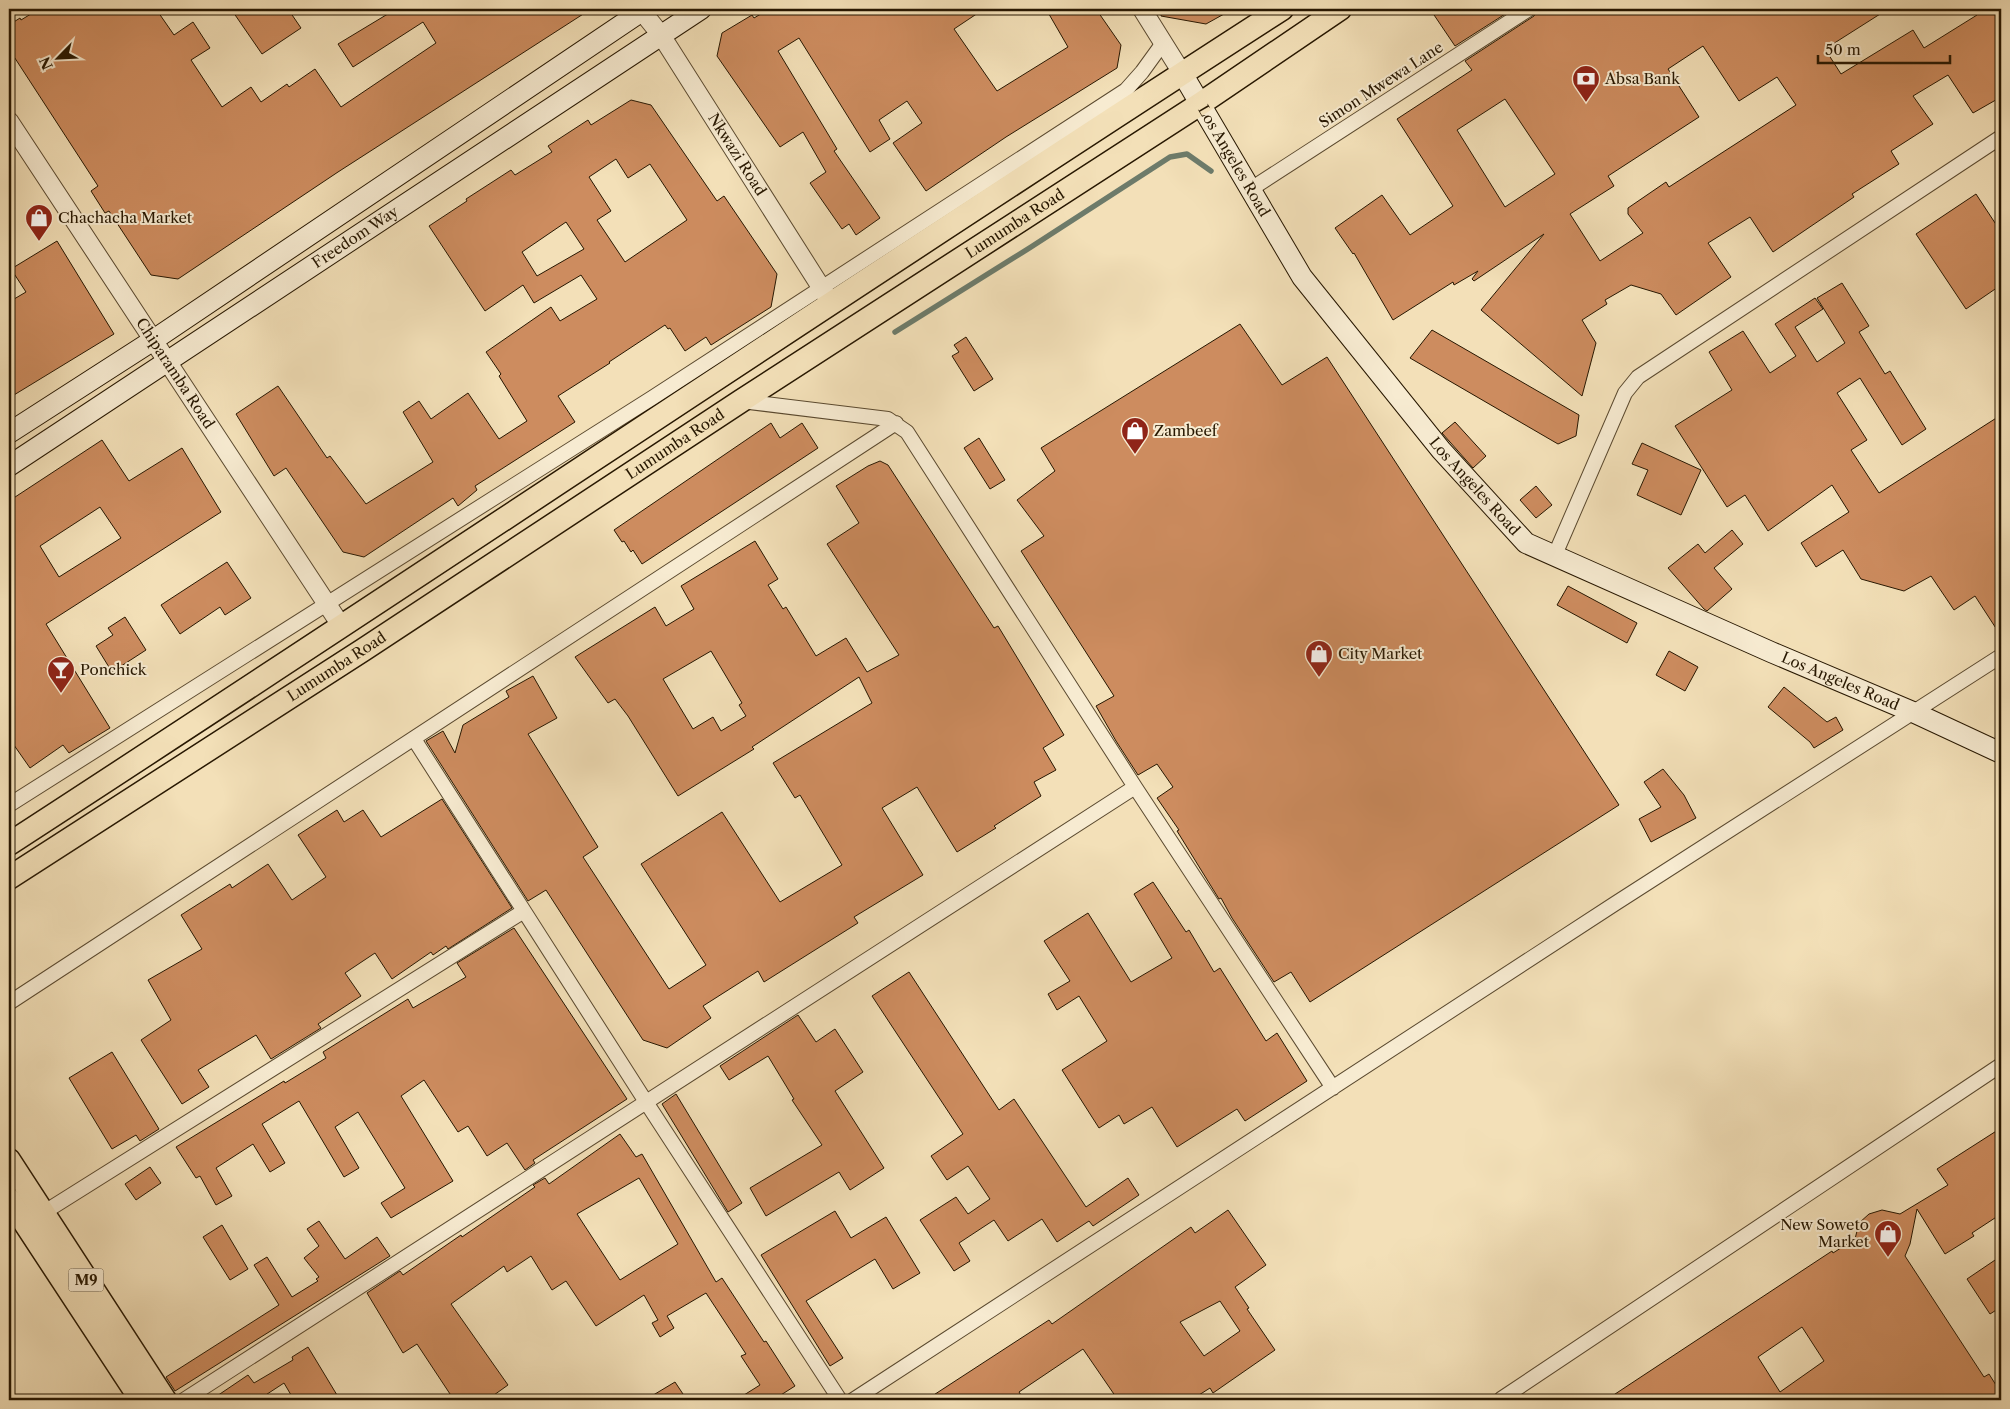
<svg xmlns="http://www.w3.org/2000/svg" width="2010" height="1409" viewBox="0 0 2010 1409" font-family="'Libre Caslon Text',serif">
	<rect width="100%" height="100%" fill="#f3e0b8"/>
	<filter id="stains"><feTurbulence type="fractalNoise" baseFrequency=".004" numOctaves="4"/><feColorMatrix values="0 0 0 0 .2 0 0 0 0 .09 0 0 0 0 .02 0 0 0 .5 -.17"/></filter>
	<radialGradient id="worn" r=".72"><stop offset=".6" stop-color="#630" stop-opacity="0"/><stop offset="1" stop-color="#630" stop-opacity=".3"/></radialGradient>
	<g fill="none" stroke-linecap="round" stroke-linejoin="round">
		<!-- stream -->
		<path stroke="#6d7b6a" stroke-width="5.5" d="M895 332 1031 247 1170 157 1187 154 1211 171"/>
	</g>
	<!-- building -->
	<path fill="#cd8c5f" stroke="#271701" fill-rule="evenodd" d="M39 9H156L174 35 193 22 210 48 191 60 222 107 251 87 261 102 287 84 289 87 315 69 341 107 436 43 423 22 353 67 338 44 396 9H591L338 172 178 279 151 275 109 211 105 213 91 191 98 186 9 49V25L20 18 21 20Z
		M231 9H288L301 28 262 54Z
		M769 9H984L954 29 997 91 1068 47 1046 9H1096L1121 45 1117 68 1006 137 926 191 893 143 922 123 907 101 879 120 890 139 870 152 799 38 778 51 837 149 834 151 880 218 856 235 849 224 842 229 810 183 826 172 803 132 780 147 717 56 722 33 752 15 754 18Z
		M1162 9H1233L1206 24 1161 16Z
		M1430 9H1513L1455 46Z
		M1538 9H1888L1825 49 1841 74 1913 30 1924 48 1977 15 1972 9H2001V97L1973 113 1948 75 1913 96 1933 124 1891 151 1899 164 1852 194 1854 197 1773 252 1750 217 1708 243 1731 277 1676 315 1661 294 1631 285 1605 300 1607 304 1582 320 1596 343 1582 396 1481 310 1544 234 1474 281 1472 279 1478 271 1454 285 1453 282 1393 320 1354 253 1353 254 1335 228 1382 195 1410 235 1453 206 1397 119 1472 70 1465 61 1534 16ZM1703 46 1739 101 1777 77 1796 105 1669 187 1666 182 1628 208V214L1643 233 1600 261 1570 214 1614 186 1608 176 1699 117 1668 69ZM1505 99 1555 174 1505 207 1457 130Z
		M631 100 651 105 717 201 724 196 777 274 771 307 711 345 706 337 685 351 670 328 668 329 665 325 609 362 610 363 558 396 575 422 475 486 477 490 458 506 453 498 364 557 343 552 286 468 274 476 236 414 278 386 327 458 330 456 366 504 433 462 403 412 419 401 431 419 468 393 499 439 527 421 499 376 501 374 486 352 551 307 560 321 597 299 581 275 534 303 523 285 485 311 429 226 467 201 466 199 511 170 515 175 552 152 548 146 588 120 591 125ZM616 159 628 178 650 164 687 220 625 262 597 220 611 211 589 177ZM566 222 584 249 537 276 522 252Z
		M1976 194 2001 232V285L1966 309 1916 234Z
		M57 241 114 334 9 398V302L26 292 11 269Z
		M1842 283 1869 326 1859 332 1885 374 1890 371 1926 429 1902 445 1860 378 1837 393 1867 440 1851 450 1879 493 2001 415V636L1975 596 1954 610 1931 576 1904 591 1861 579 1843 550 1816 567 1801 543 1849 512 1832 485 1768 531 1745 495 1727 507 1675 426 1732 390 1709 352 1743 331 1770 373 1796 356 1775 324 1815 298 1823 309 1795 327 1817 362 1845 343 1817 298Z
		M1240 324 1282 385 1327 357 1619 805 1310 1002 1291 972 1274 982 1232 918 1221 898 1219 899 1177 831 1179 830 1157 798 1173 787 1157 764 1138 775 1116 741 1096 706 1114 696 1021 551 1044 536 1017 500 1055 471 1041 448Z
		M1432 330 1579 415 1576 436 1558 444 1410 358Z
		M966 337 993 379 974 391 952 356 959 352 954 345Z
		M1455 422 1486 456 1473 468 1442 433Z
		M771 423 780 438 802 423 818 448 642 564 633 550 631 552 624 541 622 542 614 530Z
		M979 438 1005 480 990 489 964 448Z
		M102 440 129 481 182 448 221 512 46 624 110 728 69 753 63 745 30 768 9 738V501ZM100 507 121 538 59 577 40 546Z
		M1642 443 1701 470 1681 515 1637 495 1648 470 1632 464Z
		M880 461 888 465 994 628 998 626 1064 735 1043 748 1056 770 1034 782 1041 796 994 826 996 828 957 852 917 787 882 808 923 875 854 917 858 923 764 982 758 971 703 1006 711 1018 667 1048 643 1040 546 890 528 901 426 741 443 731 455 753 463 725 509 697 506 691 533 676 557 718 528 734 598 847 583 857 669 989 706 965 641 864 722 812 780 902 842 865 800 795 795 798 773 763 872 703 859 677 752 747 754 749 678 796 628 716 615 699 608 703 575 657 655 607 666 626 694 609 681 586 755 541 778 579 768 585 783 609 786 607 816 656 846 638 867 672 899 655 827 544 859 523 836 486 868 466ZM711 651 742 703 739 705 746 716 721 731 713 717 693 729 663 679Z
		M1536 486 1552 505 1536 518 1520 500Z
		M1732 530 1743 544 1714 568 1732 589 1707 611 1704 609 1668 568 1698 544 1705 553Z
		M227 562 251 598 225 615 220 607 180 634 161 605Z
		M1568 586 1637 623 1627 643 1557 605Z
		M125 617 146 650 112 672 96 646 113 635 108 628Z
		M1669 651 1698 667 1685 691 1656 675Z
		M1784 687 1827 722 1836 717 1843 730 1814 748 1810 742 1768 707Z
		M1663 769 1684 795 1696 818 1651 842 1639 819 1661 807 1644 782Z
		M442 799 512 908 448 949 446 946 433 955 431 952 392 979 375 953 345 973 361 996 318 1024 321 1028 271 1059 256 1035 198 1070 209 1087 182 1104 141 1040 171 1020 148 980 202 949 181 915 230 884 232 888 268 864 292 900 326 877 298 835 337 810 344 822 363 810 381 837Z
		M1153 882 1186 932 1189 930 1214 972 1220 968 1266 1041 1277 1033 1307 1081 1245 1121 1237 1109 1177 1147 1152 1107 1124 1124 1119 1115 1099 1128 1062 1070 1107 1041 1079 996 1057 1010 1048 994 1070 981 1044 941 1088 913 1131 982 1172 958 1134 894Z
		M514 928 627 1099 533 1160 535 1163 525 1170 507 1143 487 1156 468 1126 458 1132 424 1080 401 1096 453 1181 391 1218 381 1203 405 1188 358 1112 335 1127 359 1168 344 1177 299 1101 262 1124 285 1163 270 1172 253 1144 216 1168 232 1196 216 1205 200 1176 196 1178 176 1147 284 1081 285 1083 326 1058 323 1052 408 999 413 1008 466 977 457 963Z
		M909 972 999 1110 1014 1099 1086 1207 1128 1178 1139 1195 1093 1226 1089 1221 1057 1242 1042 1219 1008 1241 994 1220 959 1243 970 1261 954 1271 920 1220 956 1197 968 1214 990 1199 968 1166 947 1180 931 1156 963 1134 872 996Z
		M798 1015 816 1042 835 1029 863 1072 835 1091 884 1168 850 1190 839 1172 766 1216 750 1188 822 1145 792 1100 794 1099 768 1056 729 1080 720 1066Z
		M112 1052 159 1129 140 1141 136 1135 112 1149 69 1078Z
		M676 1094 742 1203 728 1212 662 1104Z
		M2001 1128V1214L1972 1233 1974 1236 1945 1254 1917 1209 1910 1244 1905 1256 1984 1377 1989 1374 2001 1393V1400H1606L1832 1251 1833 1253 1855 1239 1859 1223 1869 1214 1882 1210 1900 1214 1948 1185 1937 1169ZM1802 1327 1824 1361 1780 1392 1758 1357Z
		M620 1134 636 1157 642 1154 716 1282 722 1278 764 1342 766 1341 795 1386 773 1400H736L760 1385 741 1356 746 1354 706 1293 667 1316 674 1328 660 1337 652 1323 658 1320 644 1295 596 1326 566 1281 552 1290 531 1256 507 1272 504 1266 451 1304 508 1385 487 1400H454L417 1344 403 1353 367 1293 400 1271 403 1275 461 1235 462 1237 535 1187 533 1185 545 1178 549 1184ZM639 1178 678 1244 620 1280 577 1214Z
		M150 1167 161 1183 136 1200 125 1184Z
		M1228 1210 1266 1265 1235 1287 1249 1308 1247 1309 1275 1350 1213 1393 1210 1388 1191 1400H1118L1083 1349 1019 1392 1024 1400H926L1049 1320 1052 1324 1191 1227 1195 1233ZM1220 1301 1240 1331 1204 1356 1180 1322Z
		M835 1211 851 1238 886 1217 920 1273 893 1289 875 1259 806 1301 843 1358 830 1366 761 1255Z
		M319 1221 345 1259 377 1237 390 1256 175 1391 166 1377 279 1305 254 1265 267 1257 292 1297 318 1281 316 1279 319 1277 304 1258 319 1246 307 1229Z
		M222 1225 248 1269 230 1280 203 1237Z
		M2001 1256V1307L1990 1314 1967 1279Z
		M308 1347 340 1400H294L284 1383 258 1400H211L248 1375 254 1383 293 1360 292 1357Z
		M675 1382 687 1400H645Z"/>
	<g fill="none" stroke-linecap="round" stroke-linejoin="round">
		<defs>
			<path id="minor" d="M1251 189 1529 9
				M741 401 888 419 907 432 1135 787 1333 1088
				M1554 557 1625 393 1638 377 2001 137
				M414 739 646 1102 840 1400
				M9 805 652 398 1126 90 1142 72 1163 43
				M9 1003 896 423
				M43 1213 524 911
				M1501 1399 2001 1065
				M184 1400 1135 787
				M853 1400 1616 903 2001 656"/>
			<g id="tertiary">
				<path id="s1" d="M640 9 661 35 831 303"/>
				<path d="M1142 9 1182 73"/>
				<path id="s2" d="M9 121 342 627"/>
			</g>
			<g id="secondary">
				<path id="s3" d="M1182 73 1302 277 1441 450 1526 543 1771 652 1915 713 2001 753"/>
				<path d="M9 433 152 341 645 9"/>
				<path id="s4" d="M9 466 701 9"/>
			</g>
			<g id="primary">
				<path d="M9 844C434 568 855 284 1282 9"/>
				<path id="s5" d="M9 878 363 650 741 401 1200 104 1340 9"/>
				<path d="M9 1160 165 1400"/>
				<path d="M9 1199 141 1400"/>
			</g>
		</defs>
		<!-- minor casing -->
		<use href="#minor" stroke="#5a492f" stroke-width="16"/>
		<!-- tertiary casing -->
		<use href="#tertiary" stroke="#5a492f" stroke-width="20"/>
		<!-- secondary casing -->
		<use href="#secondary" stroke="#271701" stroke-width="22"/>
		<!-- primary casing -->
		<use href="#primary" stroke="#271701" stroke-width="25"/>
		<!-- minor -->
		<use href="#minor" stroke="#f7ebd1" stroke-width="14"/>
		<!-- tertiary -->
		<use href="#tertiary" stroke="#f7ebd1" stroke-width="18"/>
		<!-- secondary -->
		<use href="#secondary" stroke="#f7ebd1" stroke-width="20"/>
		<!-- primary -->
		<use href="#primary" stroke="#f3e0b8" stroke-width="22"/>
	</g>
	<!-- icons -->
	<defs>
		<symbol id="bank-pin" viewBox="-11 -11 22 30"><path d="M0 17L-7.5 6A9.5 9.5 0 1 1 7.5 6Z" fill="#8f2418" stroke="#f7ebd1"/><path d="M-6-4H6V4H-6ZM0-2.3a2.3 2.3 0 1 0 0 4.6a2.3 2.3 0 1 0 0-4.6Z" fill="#fff"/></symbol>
		<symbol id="shop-pin" viewBox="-11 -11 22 30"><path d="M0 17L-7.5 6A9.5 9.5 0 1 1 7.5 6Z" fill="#8f2418" stroke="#f7ebd1"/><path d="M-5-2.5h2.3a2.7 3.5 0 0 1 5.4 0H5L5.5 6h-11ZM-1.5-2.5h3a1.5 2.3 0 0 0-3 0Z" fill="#fff"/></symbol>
		<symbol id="bar-pin" viewBox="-11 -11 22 30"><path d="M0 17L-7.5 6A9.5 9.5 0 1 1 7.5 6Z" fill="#8f2418" stroke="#f7ebd1"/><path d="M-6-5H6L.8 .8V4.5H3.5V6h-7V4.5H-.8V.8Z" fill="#fff"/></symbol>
	</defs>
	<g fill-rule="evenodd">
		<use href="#bank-pin" x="1570" y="63" width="32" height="43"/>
		<use href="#shop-pin" x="23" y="202" width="32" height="43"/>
		<use href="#shop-pin" x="1119" y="415" width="32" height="43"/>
		<use href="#shop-pin" x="1303" y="638" width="32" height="43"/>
		<use href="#bar-pin" x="45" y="654" width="32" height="43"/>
		<use href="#shop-pin" x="1872" y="1218" width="32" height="43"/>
	</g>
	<g text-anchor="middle" stroke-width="4" stroke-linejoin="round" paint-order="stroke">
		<!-- shield labels -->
		<rect fill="#f7ebd1" stroke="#65573f" stroke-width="1" x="68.5" y="1268.5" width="35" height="23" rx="4"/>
		<g font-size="14" font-weight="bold" fill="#271701">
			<text x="86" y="1285">M9</text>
		</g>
		<!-- poi labels -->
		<g font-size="15" fill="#271701" stroke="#f7ebd1" text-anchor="start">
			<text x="1605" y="84">Absa Bank</text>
			<text x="58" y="223">Chachacha Market</text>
			<text x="1154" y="436">Zambeef</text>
			<text x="1338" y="659">City Market</text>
			<text x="80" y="675">Ponchick</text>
			<text x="1869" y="1230" text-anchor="end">New Soweto<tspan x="1869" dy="17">Market</tspan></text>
		</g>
		<!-- street labels -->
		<g font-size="15" fill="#271701" stroke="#f7ebd1">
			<text transform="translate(1381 85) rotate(-33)" y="5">Simon Mwewa Lane</text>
			<text dy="5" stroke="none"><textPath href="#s1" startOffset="175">Nkwazi Road</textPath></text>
			<text dy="5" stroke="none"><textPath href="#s3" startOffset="102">Los Angeles Road</textPath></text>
			<text dy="5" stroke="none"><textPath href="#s5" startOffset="1200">Lumumba Road</textPath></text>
			<text dy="5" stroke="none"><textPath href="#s4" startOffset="415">Freedom Way</textPath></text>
			<text dy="5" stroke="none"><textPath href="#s2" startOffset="302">Chiparamba Road</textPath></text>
			<text dy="5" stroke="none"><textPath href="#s5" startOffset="795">Lumumba Road</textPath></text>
			<text dy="5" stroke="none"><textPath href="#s3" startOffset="508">Los Angeles Road</textPath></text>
			<text dy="5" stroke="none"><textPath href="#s5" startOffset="390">Lumumba Road</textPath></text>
			<text dy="5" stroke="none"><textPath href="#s3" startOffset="928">Los Angeles Road</textPath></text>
		</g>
	</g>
	<!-- margin -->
	<rect width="2010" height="1409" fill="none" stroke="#f3e0b8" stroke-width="30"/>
	<rect x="10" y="10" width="1990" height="1389" fill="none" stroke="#271701" stroke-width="2.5"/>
	<rect x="15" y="15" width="1980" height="1379" fill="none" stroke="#271701"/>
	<!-- north arrow -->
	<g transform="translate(58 58) rotate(246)" stroke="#f7ebd1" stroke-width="4" paint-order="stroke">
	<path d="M0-4L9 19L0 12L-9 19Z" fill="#271701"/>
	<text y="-8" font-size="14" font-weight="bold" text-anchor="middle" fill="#271701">N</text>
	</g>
	<!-- scale -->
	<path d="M1818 55v8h132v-8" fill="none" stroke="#271701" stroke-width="2.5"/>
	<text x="1825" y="55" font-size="15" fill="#271701" stroke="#f7ebd1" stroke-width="4" paint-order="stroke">50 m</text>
	<rect width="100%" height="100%" filter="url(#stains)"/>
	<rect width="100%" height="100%" fill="url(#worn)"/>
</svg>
